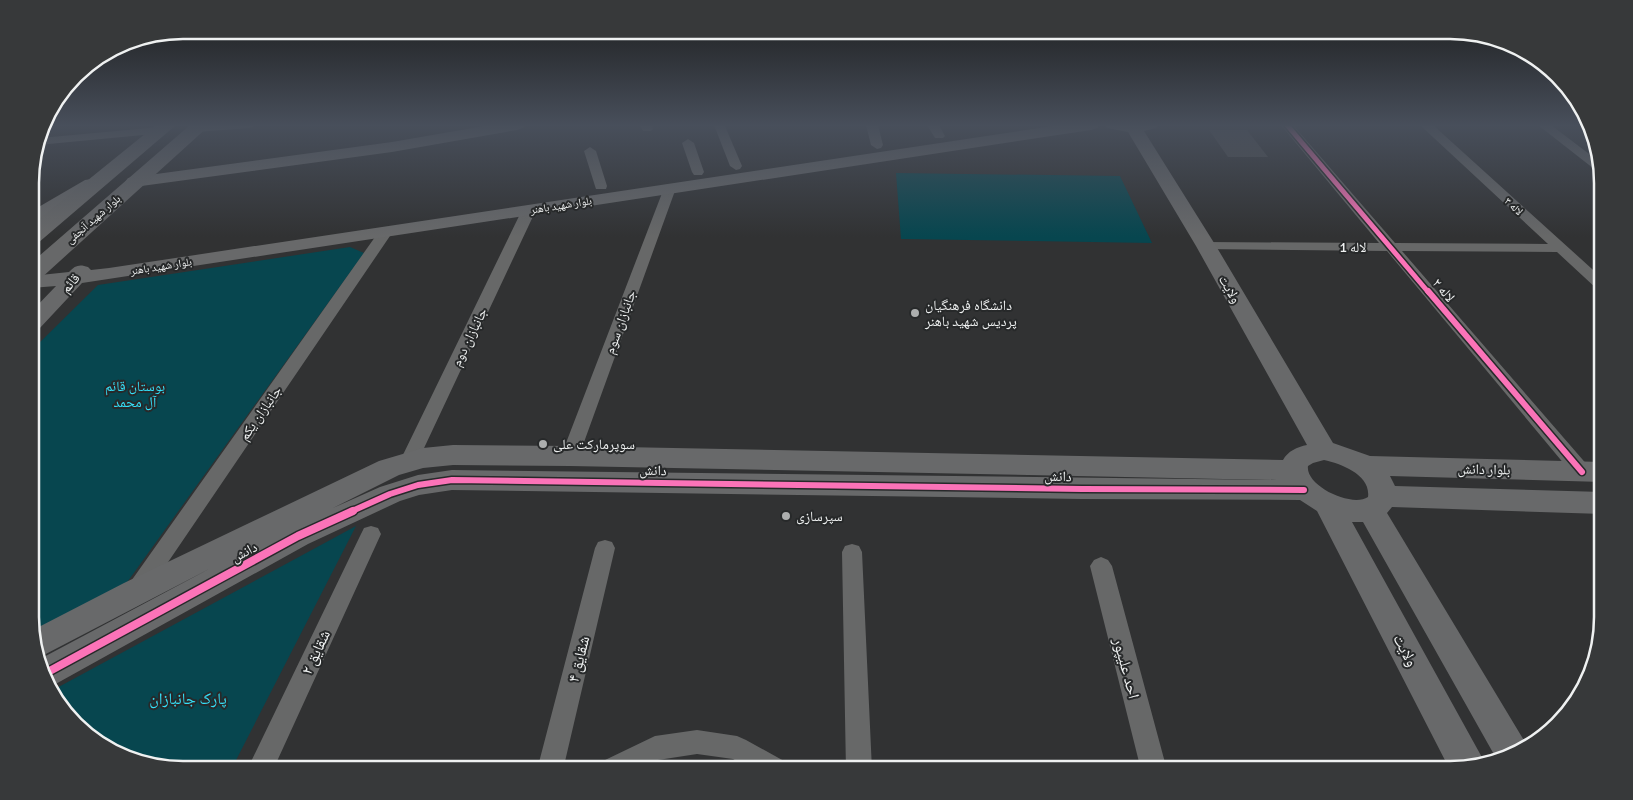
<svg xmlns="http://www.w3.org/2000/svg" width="1633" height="800" viewBox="0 0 1633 800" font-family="Signika,'Noto Naskh Arabic',sans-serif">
	<rect width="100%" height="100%" fill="#313233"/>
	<!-- green -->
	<path fill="#07464f" d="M896 173 1120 176 1152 243 901 239Z
		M350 247 364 253 123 588 31 633V351L98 285Z
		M356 526 231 770H183L116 754 61 710 53 690Z
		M698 760 732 767 737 770H651L662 765Z"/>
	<!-- building -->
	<path fill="#4d4e4f" d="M1209 130H1247L1268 157H1228Z"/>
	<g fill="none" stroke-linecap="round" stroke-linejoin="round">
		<!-- street -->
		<path fill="#676868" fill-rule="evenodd" d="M206 125H256L250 128 196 132 190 129 192 127Z
			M640 125H652L653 129 651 131H643Z
			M714 125 725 126 742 166 740 169 736 170 730 166Z
			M866 125H878L883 145 881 148 877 149 871 145Z
			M927 125H939L945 136 943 138H935Z
			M1281 125H1293L1395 243 1548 244 1420 125H1433L1602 278V291L1597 289 1557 252 1402 251 1589 467 1592 472 1589 477 1582 479 1575 477 1387 251 1201 249 1199 246 1201 243 1206 242 1379 243Z
			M1538 125H1551L1601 163 1602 173 1598 172Z
			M160 127 166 131 164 133 38 145 40 138Z
			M688 139 694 143 704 172 702 175H694L692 172 682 143Z
			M590 147 596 151 607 186 606 189H596L595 186 584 151Z
			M670 184 676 188 579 456 577 461 570 463 563 461 561 456 664 188Z
			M529 206 536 210 417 463 415 468 408 470 401 468 399 463 522 210Z
			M385 229 392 233 145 596 137 599 129 596 126 590 129 584 380 230Z
			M371 526 378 528 381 534 273 770H247L361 534 364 528Z
			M605 540 612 542 615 548 563 770H537L595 548 598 542Z
			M852 544 859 546 862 552 872 770H846L842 552 845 546Z
			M1101 557 1108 560 1112 566 1167 770H1141L1090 566 1094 560Z
			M697 730 737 736 746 740 784 761 788 770H751L733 759 697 754 658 760 638 770H599L603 761 655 736Z"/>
		<!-- secondary -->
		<path fill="#68696a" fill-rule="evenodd" d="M490 125H525L523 128 517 130 392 152 134 187 128 186 125 182 128 178 134 177 392 142Z
			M1059 125H1099L1097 128 1091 130 82 283 39 329 31 331V312L56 286 31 288V276L69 272C75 265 80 264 88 267L91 270 109 268Z
			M1105 125H1158L1156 128 1144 131 1216 246 1333 443 1370 456 1603 462V482L1390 476 1395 486 1603 492V514L1392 507 1387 513 1528 747 1496 758 1363 522H1352L1484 761 1459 770H1450L1317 511 1300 500 1082 499 452 490 419 495 400 501 308 544 52 686 40 659 211 568 40 657 31 637V631L124 583 379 461 423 448 453 445 570 446 1283 460C1288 451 1297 447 1307 445L1196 246 1128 132 1107 128ZM1324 460C1342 464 1371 475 1368 497 1352 508 1305 486 1308 466L1313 463ZM453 465 570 466 1277 480 452 470 418 475 380 487 333 508 399 475 423 468Z
			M91 179 97 180 100 184 97 188 37 224 30 226V212L85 180Z"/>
		<!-- primary -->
		<path fill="#676869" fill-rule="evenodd" d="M156 125H176L38 243 31 244 30 227Z
			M190 125H210L39 280 31 282V263Z"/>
		<defs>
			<path id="cycleway-far2" d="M1287 125 1429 293"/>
			<path id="cycleway-far1" d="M1428 291 1582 472
				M350 512 390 494 418 485 452 480 1082 489 1304 490"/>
			<path id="cycleway" d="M46 673 298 536 353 511"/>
		</defs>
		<!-- cycleway-far2 casing -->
		<use href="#cycleway-far2" stroke="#27292a" stroke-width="8"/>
		<!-- cycleway-far1 casing -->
		<use href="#cycleway-far1" stroke="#27292a" stroke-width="9"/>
		<!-- cycleway casing -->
		<use href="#cycleway" stroke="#27292a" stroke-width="11"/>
		<!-- cycleway-far2 -->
		<use href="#cycleway-far2" stroke="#fb73b8" stroke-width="5"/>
		<!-- cycleway-far1 -->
		<use href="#cycleway-far1" stroke="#fb73b8" stroke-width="6"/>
		<!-- cycleway -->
		<use href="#cycleway" stroke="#fb73b8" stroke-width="8"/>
	</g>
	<!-- sky -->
	<linearGradient id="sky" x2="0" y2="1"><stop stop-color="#1b1c1c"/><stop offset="0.53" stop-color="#484f5b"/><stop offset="1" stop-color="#484f5b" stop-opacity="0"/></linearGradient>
	<rect width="1633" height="237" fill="url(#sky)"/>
	<!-- markers -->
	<g fill="#acaeae" stroke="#27292a" stroke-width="2">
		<circle cx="915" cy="313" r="5"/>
		<circle cx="543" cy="444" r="5"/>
		<circle cx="786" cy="516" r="5"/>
	</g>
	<g text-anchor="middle" stroke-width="4" stroke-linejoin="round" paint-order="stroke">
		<!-- far-street labels -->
		<g font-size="11" fill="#eff1f1" stroke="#27292a">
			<text transform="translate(561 205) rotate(-9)" y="4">بلوار شهید باهنر</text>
			<text transform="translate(1514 206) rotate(43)" y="4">لاله ۳</text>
			<text transform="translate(93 219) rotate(-41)" y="4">بلوار شهید آنجفی</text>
			<text transform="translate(161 266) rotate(-9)" y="4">بلوار شهید باهنر</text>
		</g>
		<!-- street labels -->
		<g font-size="14" fill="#eff1f1" stroke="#27292a">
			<text x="1353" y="252">لاله 1</text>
			<text transform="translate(70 283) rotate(-49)" y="5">قائم</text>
			<text transform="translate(1230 289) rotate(60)" y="5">ولایت</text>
			<text transform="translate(1444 290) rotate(50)" y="5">لاله ۲</text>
			<text transform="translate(620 322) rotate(-70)" y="5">جانبازان سوم</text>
			<text transform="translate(469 337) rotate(-64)" y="5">جانبازان دوم</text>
			<text transform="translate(260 413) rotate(-55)" y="5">جانبازان یکم</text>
			<text transform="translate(1484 469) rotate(1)" y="5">بلوار دانش</text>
			<text transform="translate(653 470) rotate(1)" y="5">دانش</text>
			<text transform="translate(1058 476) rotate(1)" y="5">دانش</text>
			<text transform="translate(244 552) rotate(-28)" y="5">دانش</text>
		</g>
		<!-- poi labels -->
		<g font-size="14" fill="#eff1f1" stroke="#27292a" text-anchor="start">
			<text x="925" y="310">دانشگاه فرهنگیان<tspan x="925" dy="16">پردیس شهید باهنر</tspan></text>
			<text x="553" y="449">سوپرمارکت علی</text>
			<text x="796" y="521">سپرسازی</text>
		</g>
		<!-- park labels -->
		<g font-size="14" fill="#35e0f8" stroke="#27292a">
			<text x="135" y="391">بوستان قائم<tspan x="135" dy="16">آل محمد</tspan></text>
		</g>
		<!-- near-street labels -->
		<g font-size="16" fill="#eff1f1" stroke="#27292a">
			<text transform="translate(1406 650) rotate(62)" y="6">ولایت</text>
			<text transform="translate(315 652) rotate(-65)" y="6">شقایق ۲</text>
			<text transform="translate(578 659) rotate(-76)" y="6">شقایق ۴</text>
			<text transform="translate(1127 668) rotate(75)" y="6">احد علیپور</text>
		</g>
		<!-- near-park labels -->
		<g font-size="16" fill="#35e0f8" stroke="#27292a">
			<text x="188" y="704">پارک جانبازان</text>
		</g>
	</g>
	<!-- crop -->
	<path d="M0 0H1633V800H0ZM183 39H1450A144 144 0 0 1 1594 183V617A144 144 0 0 1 1450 761H183A144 144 0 0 1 39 617V183A144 144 0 0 1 183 39Z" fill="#37393a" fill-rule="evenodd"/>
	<path fill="none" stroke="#eff1f1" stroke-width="2.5" d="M183 39H1450A144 144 0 0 1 1594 183V617A144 144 0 0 1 1450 761H183A144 144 0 0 1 39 617V183A144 144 0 0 1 183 39Z"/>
</svg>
